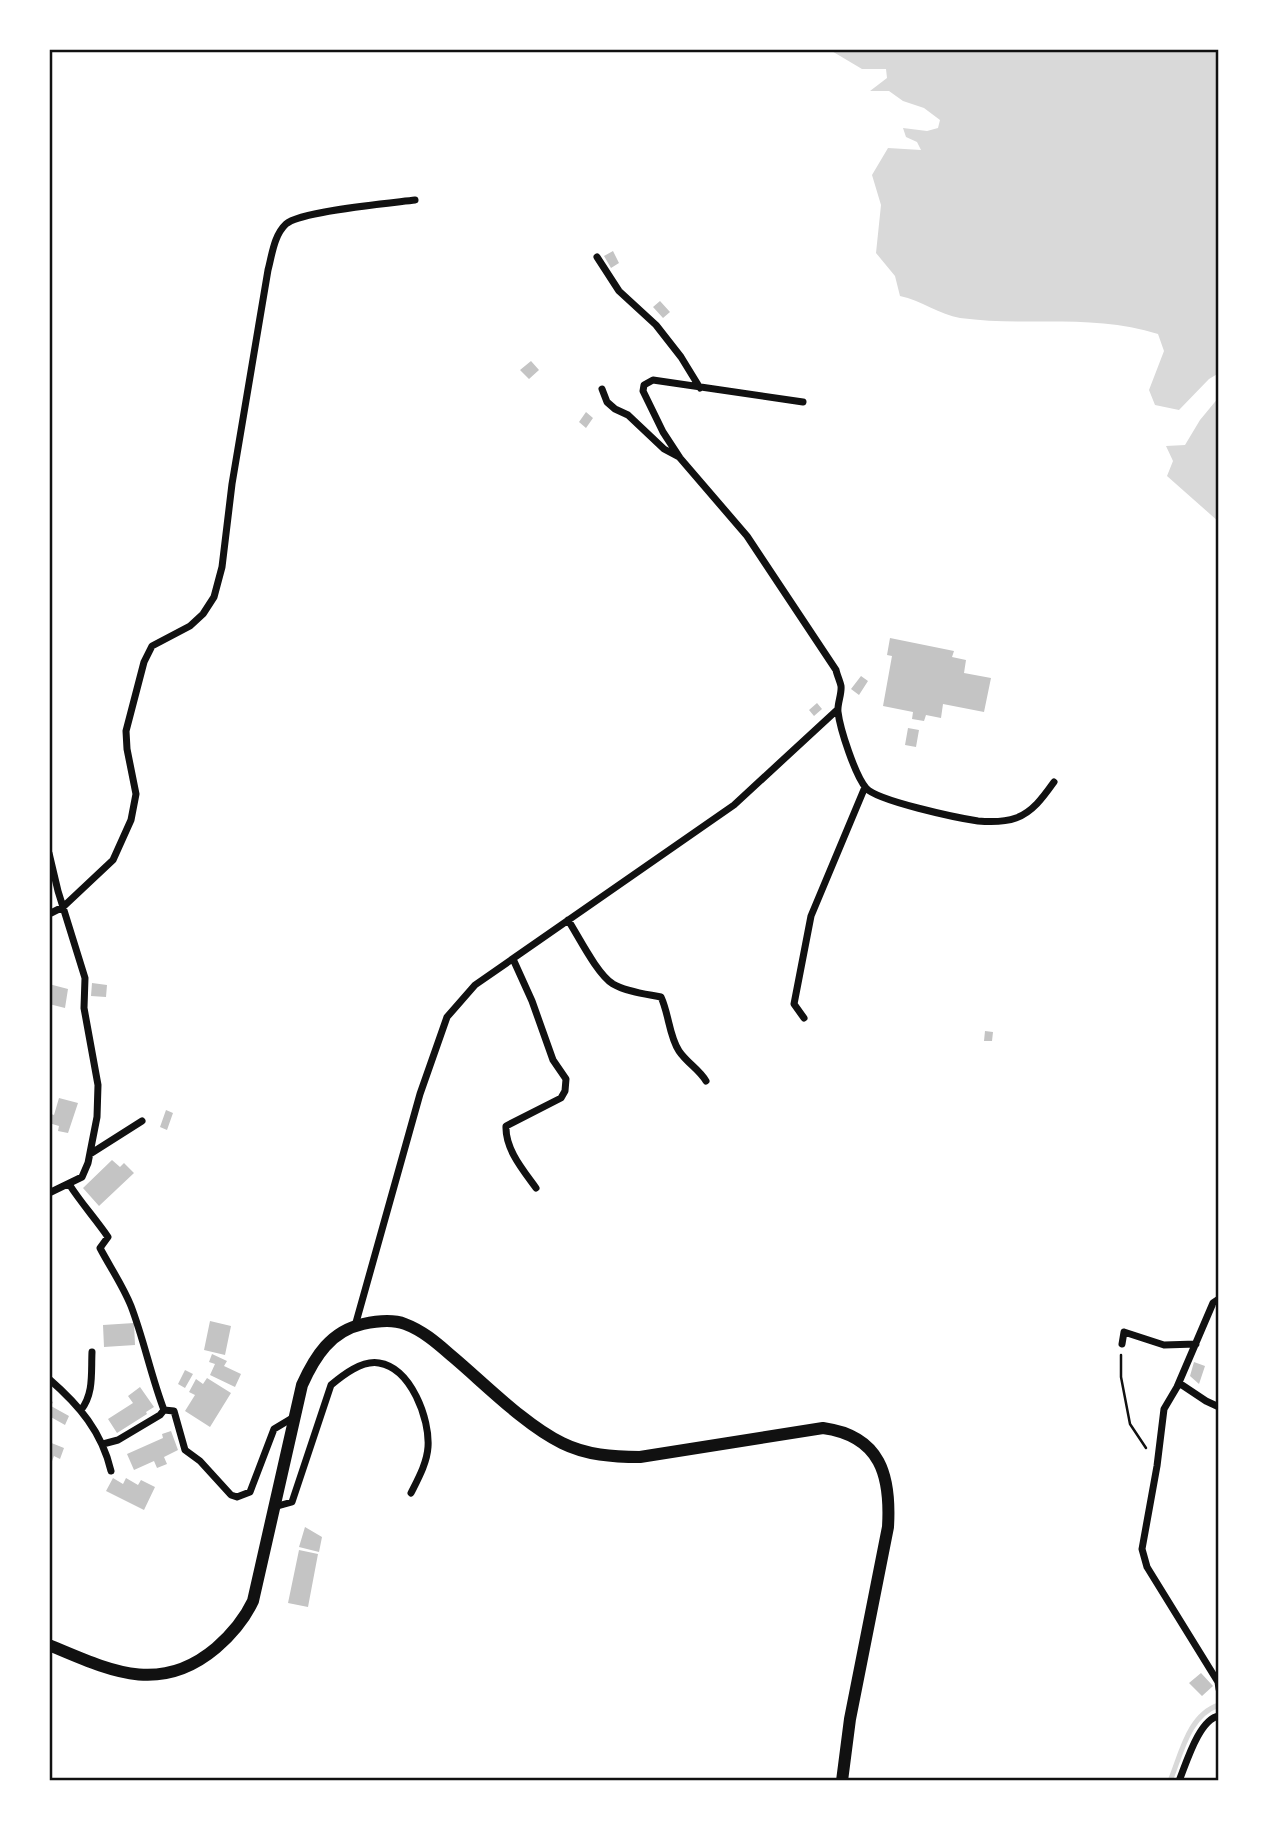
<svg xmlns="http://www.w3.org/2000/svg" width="1268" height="1830" viewBox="0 0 1268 1830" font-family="Quicksand,sans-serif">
	<rect width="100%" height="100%" fill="#fff"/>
	<!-- water -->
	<path fill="#d9d9d9" d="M800 49H1219V373L1209 379 1179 410 1155 405 1149 390 1164 351 1158 334C1094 313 1026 327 960 318 940 315 921 300 900 296L895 276 876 253 881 205 872 175 888 148 921 150 917 142 906 137 903 128 927 131 938 128 940 120 924 108 903 101 889 91H870L887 78 886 69H862L830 50 804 52Z
		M1219 397V522L1167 476 1173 461 1166 446 1185 445 1200 420Z"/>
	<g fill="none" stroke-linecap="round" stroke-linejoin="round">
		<!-- stream -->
		<path stroke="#d9d9d9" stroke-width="5" d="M1170 1781C1181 1755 1188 1715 1219 1705"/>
	</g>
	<!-- building -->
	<path fill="#c4c4c4" d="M613 251 619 263 611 268 604 256Z
		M660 301 670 312 663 318 653 307Z
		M531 361 539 370 529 379 520 370Z
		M586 412 593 418 586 428 579 422Z
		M890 638 954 651 952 657 966 660 964 673 991 678 984 712 943 704 941 718 926 715 924 721 912 719 913 712 883 706 892 656 887 655Z
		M861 676 868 681 859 695 851 689Z
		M817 703 822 709 814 716 809 710Z
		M908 728 919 730 916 747 905 745Z
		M92 983 107 985 106 997 91 996Z
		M49 984 68 989 65 1008 49 1004Z
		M985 1031 993 1032 992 1041H984Z
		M59 1098 78 1103 68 1133 58 1131 59 1126 49 1123 51 1114 54 1115Z
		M166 1110 173 1113 167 1130 160 1127Z
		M112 1160 120 1167 124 1163 134 1173 99 1206 83 1188Z
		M210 1321 231 1326 225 1355 204 1350Z
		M134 1323 135 1345 104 1347 103 1325Z
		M212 1354 227 1361 224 1366 241 1374 235 1387 210 1375 215 1364 209 1362Z
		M1194 1362 1205 1366 1199 1384 1190 1376Z
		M185 1370 193 1374 185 1388 178 1384Z
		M207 1378 231 1393 210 1427 185 1411 195 1395 189 1392 196 1379 203 1384Z
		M140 1387 154 1407 146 1412 147 1414 117 1433 108 1419 133 1403 128 1396Z
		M49 1400 53 1402 51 1406 69 1416 65 1425 49 1416Z
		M171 1431 178 1450 164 1457 167 1464 157 1468 154 1461 134 1470 127 1454 163 1438 162 1434Z
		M49 1442 64 1448 60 1459 54 1456 49 1469Z
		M113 1478 123 1484 126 1478 138 1485 141 1480 155 1487 144 1510 106 1491Z
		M305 1527 322 1537 319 1552 299 1547Z
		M299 1550 318 1554 308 1607 288 1603Z
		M1201 1673 1213 1686 1202 1696 1189 1683Z"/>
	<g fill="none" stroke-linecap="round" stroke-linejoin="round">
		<!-- path -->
		<path stroke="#111" stroke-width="2.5" d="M1121 1355V1377L1130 1424 1146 1448"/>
		<!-- minor -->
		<path stroke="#111" stroke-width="7" d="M597 257 619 291 656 325 681 357 700 388
			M602 389 607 402 615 409 628 415 664 449 679 457
			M803 402 653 380 644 385 643 391 663 432 680 458 747 536 836 670C837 675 840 681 841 686 842 694 837 704 838 712 840 729 855 775 866 788 877 801 958 818 978 821 990 822 1005 822 1016 818 1033 812 1044 796 1054 782
			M49 853 58 891 85 978 84 1008 98 1085 97 1117 88 1163 82 1177 49 1193
			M49 914 63 907 113 860 131 820 136 794 127 749 126 731 144 662 152 646 190 626 203 614 214 597 222 567 232 484 268 270C272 255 274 235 286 224 300 211 391 203 415 200
			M568 920C579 937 597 974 613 984 627 992 646 994 661 997 669 1014 669 1036 679 1051 687 1063 699 1069 706 1081
			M513 959 532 1001 553 1060 566 1079 565 1091 561 1098 506 1126C505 1149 523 1170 536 1188
			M804 1018 794 1004 811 916 865 787
			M90 1154 142 1121
			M69 1184C81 1203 95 1218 108 1237L100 1248C110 1267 123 1286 131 1306 144 1340 151 1376 164 1410L174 1411 185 1450 200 1461 231 1495 237 1497 250 1492 274 1429 294 1417
			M1219 1299 1213 1303 1177 1387 1164 1409 1157 1466 1142 1549 1147 1567 1218 1682 1219 1689
			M355 1326 420 1094 447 1017 475 985 734 805 837 710
			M1122 1344 1124 1332 1164 1345 1196 1344
			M49 1379C79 1405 102 1432 111 1471
			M1179 1383 1206 1401 1219 1407
			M81 1410C94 1393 91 1373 92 1352
			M103 1444 118 1440 160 1415 164 1410
			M274 1507 292 1502 331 1385C343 1375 362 1360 379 1363 411 1368 430 1419 428 1447 427 1463 418 1479 411 1493
			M1179 1781C1186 1764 1199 1719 1219 1716"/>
		<!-- primary -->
		<path stroke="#111" stroke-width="12" d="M49 1645C109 1670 159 1696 216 1648 232 1634 244 1620 253 1601L302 1385C315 1356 331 1331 363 1324 377 1321 392 1319 405 1324 424 1331 439 1345 453 1357 485 1384 525 1425 562 1443 586 1455 613 1457 640 1457L823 1428C881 1436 891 1476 888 1527L850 1719 842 1781"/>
	</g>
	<!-- border -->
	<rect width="1268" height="1830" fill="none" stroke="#ffffff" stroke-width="102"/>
	<rect x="51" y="51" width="1166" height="1728" fill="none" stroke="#111" stroke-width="2.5"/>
</svg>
